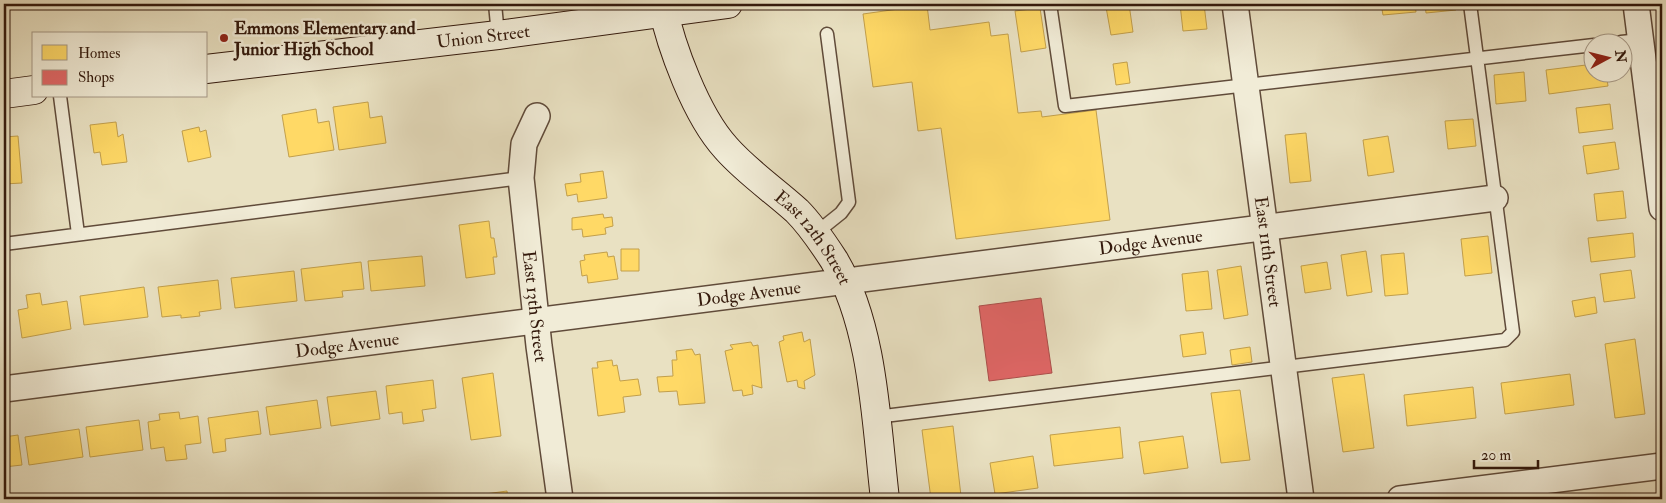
<svg xmlns="http://www.w3.org/2000/svg" width="1666" height="503" viewBox="0 0 1666 503" font-family="'IM FELL Double Pica',serif">
	<rect width="100%" height="100%" fill="#e9e1c2"/>
	<filter id="stains"><feTurbulence type="fractalNoise" baseFrequency=".004" numOctaves="4"/><feColorMatrix values="0 0 0 0 .2 0 0 0 0 .09 0 0 0 0 .02 0 0 0 .5 -.17"/></filter>
	<radialGradient id="worn" r=".72"><stop offset=".6" stop-color="#630" stop-opacity="0"/><stop offset="1" stop-color="#630" stop-opacity=".3"/></radialGradient>
	<!-- homes -->
	<path fill="#ffd966" stroke="#c29f4b" d="M1129 4 1133 32 1111 35 1106 7Z
		M1180 4H1204L1207 29 1183 31Z
		M1381 4H1415L1416 12 1383 15Z
		M1425 4H1455L1456 10 1426 13Z
		M927 5 930 30 989 22 991 36 1008 34 1018 113 1041 111 1042 117 1096 110 1110 220 956 239 941 128 918 131 912 82 873 87 863 14Z
		M1040 8 1046 48 1021 52 1015 11Z
		M1127 62 1130 83 1116 85 1113 64Z
		M1594 64V72H1606L1608 86 1549 94 1546 70Z
		M1524 72 1526 101 1496 104 1494 75Z
		M368 102 370 118 382 116 386 143 339 150 333 107Z
		M1610 104 1613 129 1579 133 1576 108Z
		M316 109 318 123 329 121 334 150 289 157 282 115Z
		M1473 119 1476 146 1448 149 1445 121Z
		M116 122 118 137 123 134 127 162 102 165 100 152 94 153 90 125Z
		M199 127 200 132 206 130 211 157 188 162 182 131Z
		M1306 133 1311 181 1290 183 1285 135Z
		M18 136 22 183 4 184V137Z
		M1388 136 1394 172 1368 176 1363 140Z
		M1615 142 1619 169 1587 174 1583 146Z
		M603 171 607 198 578 202 577 194 567 196 565 184 581 182 580 174Z
		M1623 191 1626 218 1597 221 1594 194Z
		M603 214 604 218 612 217 613 226 605 228 606 234 583 237 582 229 572 230V218Z
		M489 221 491 238H494L497 257H493L495 274 466 278 459 225Z
		M1633 233 1635 257 1591 262 1588 238Z
		M1488 236 1492 273 1465 276 1461 239Z
		M621 249H639V271H621Z
		M1366 251 1372 292 1347 296 1341 255Z
		M607 252 608 257 614 256 618 279 588 283 587 275 582 276 580 261 585 260 584 255Z
		M1404 253 1408 294 1385 296 1381 255Z
		M422 256 425 286 371 291 368 261Z
		M361 262 364 289 342 291 343 297 305 301 301 269Z
		M1327 262 1331 289 1305 293 1301 266Z
		M1241 266 1248 315 1224 319 1217 270Z
		M1631 270 1635 298 1604 302 1600 274Z
		M294 271 297 301 235 308 231 278Z
		M1208 271 1212 309 1186 311 1182 274Z
		M218 280 221 309 199 312 200 316 181 318V315L162 317 158 287Z
		M144 287 148 317 84 325 80 296Z
		M40 293 42 305 67 301 71 329 22 338 18 310 28 308 26 295Z
		M1595 297 1597 313 1575 317 1572 301Z
		M802 332 804 342 810 339 815 375 804 381 805 389 798 387 797 380 787 382 779 342 784 340 783 336Z
		M1203 332 1206 354 1183 357 1180 335Z
		M1635 339 1645 414 1615 418 1605 344Z
		M751 342 753 346 758 345 762 388 752 385 753 394 743 396 742 390 733 391 725 351 733 349 730 345Z
		M1250 347 1252 362 1232 365 1230 350Z
		M692 349 695 355 700 354 705 403 679 405 677 391 659 392 657 377 673 376 672 360H677L676 351Z
		M612 360 613 366 617 365 620 381 638 379 641 395 623 397 625 412 598 416 592 368H598L597 362Z
		M493 373 501 436 471 440 462 378Z
		M1364 374 1374 448 1343 452 1332 378Z
		M1570 374 1574 405 1505 414 1501 383Z
		M433 380 436 408 422 410 424 421 403 424 402 412 389 414 386 386Z
		M1473 387 1476 418 1407 426 1404 395Z
		M1240 390 1250 460 1221 463 1211 393Z
		M376 391 380 419 331 426 327 397Z
		M317 400 321 428 270 435 266 407Z
		M258 411 261 434 225 439 226 451 213 453 208 418Z
		M179 412 180 419 198 416 201 443 185 445 187 459 166 461 164 447 151 449 148 422 160 420 159 414Z
		M139 420 143 450 90 457 86 427Z
		M953 426 961 496 931 499 922 430Z
		M1120 427 1123 458 1054 466 1050 435Z
		M79 429 83 457 29 465 25 437Z
		M18 435 22 465 4 467V437Z
		M1183 436 1188 468 1144 474 1139 442Z
		M1033 456 1038 488 995 494 990 463Z
		M507 491 508 499H479L478 495Z"/>
	<!-- shops -->
	<path fill="#e06666" stroke="#ac4f4b" d="M1041 298 1052 373 989 381 979 306Z"/>
	<g fill="none" stroke-linecap="round" stroke-linejoin="round">
		<defs>
			<path id="lane" d="M495 4 498 35
				M1050 4 1065 106 1594 45
				M1621 42 1641 40
				M60 96 78 234
				M816 233 841 213 849 202 827 34
				M4 244 521 178
				M876 417 1505 340 1513 332 1470 4"/>
			<g id="street">
				<path id="s1" d="M1235 4 1301 499"/>
				<path d="M1636 4 1662 208"/>
				<path id="s2" d="M537 116 524 144 521 178 539 346 560 499"/>
				<path id="s3" d="M4 389 1495 198"/>
				<path d="M1400 499 1662 466"/>
			</g>
			<g id="secondary">
				<path id="s4" d="M662 4C671 47 696 115 726 148 747 172 774 190 797 211 811 225 823 243 834 260 874 327 876 423 885 499"/>
				<path id="s5" d="M206 69 498 35 728 4"/>
				<path d="M4 94 34 90"/>
			</g>
		</defs>
		<!-- lane casing -->
		<use href="#lane" stroke="#604b3a" stroke-width="15"/>
		<!-- street casing -->
		<use href="#street" stroke="#604b3a" stroke-width="28"/>
		<!-- secondary casing -->
		<use href="#secondary" stroke="#33190c" stroke-width="30"/>
		<!-- lane -->
		<use href="#lane" stroke="#f1ecd7" stroke-width="12"/>
		<!-- street -->
		<use href="#street" stroke="#f1ecd7" stroke-width="25"/>
		<!-- secondary -->
		<use href="#secondary" stroke="#f1ecd7" stroke-width="28"/>
	</g>
	<!-- markers -->
	<circle fill="#8f2418" stroke="#f1ecd7" stroke-width="2" cx="224" cy="38" r="5"/>
	<g text-anchor="middle" stroke-width="5" stroke-linejoin="round" paint-order="stroke">
		<!-- poi labels -->
		<g font-size="18" font-weight="bold" fill="#33190c" stroke="#f1ecd7" text-anchor="start">
			<text x="234" y="34">Emmons Elementary and<tspan x="234" dy="21">Junior High School</tspan></text>
		</g>
		<!-- street labels -->
		<g font-size="18" fill="#33190c" stroke="#f1ecd7">
			<text dy="6" stroke="none"><textPath href="#s5" startOffset="279">Union Street</textPath></text>
			<text dy="6" stroke="none"><textPath href="#s4" startOffset="285">East 12th Street</textPath></text>
			<text dy="6" stroke="none"><textPath href="#s3" startOffset="1156">Dodge Avenue</textPath></text>
			<text dy="6" stroke="none"><textPath href="#s1" startOffset="250">East 11th Street</textPath></text>
			<text dy="6" stroke="none"><textPath href="#s3" startOffset="751">Dodge Avenue</textPath></text>
			<text dy="6" stroke="none"><textPath href="#s2" startOffset="194">East 13th Street</textPath></text>
			<text dy="6" stroke="none"><textPath href="#s3" startOffset="346">Dodge Avenue</textPath></text>
		</g>
	</g>
	<!-- margin -->
	<rect width="1666" height="503" fill="none" stroke="#e9e1c2" stroke-width="20"/>
	<rect x="5" y="5" width="1656" height="493" fill="none" stroke="#33190c" stroke-width="2.5"/>
	<rect x="10" y="10" width="1646" height="483" fill="none" stroke="#33190c"/>
	<!-- legend -->
	<rect x="32" y="32" width="175" height="65" fill="#f1ecd7" stroke="#a59886"/>
	<rect x="42" y="45" width="25" height="15" fill="#ffd966" stroke="#a59886"/>
	<text x="78" y="58" font-size="15" fill="#33190c">Homes</text>
	<rect x="42" y="70" width="25" height="15" fill="#e06666" stroke="#a59886"/>
	<text x="78" y="82" font-size="15" fill="#33190c">Shops</text>
	<!-- north arrow -->
	<g transform="translate(1608 58) rotate(83)"><circle r="24" fill="#f1ecd7" stroke="#a59886"/>
	<path d="M0-4L9 19L0 12L-9 19Z" fill="#8f2418"/>
	<text y="-8" font-size="14" font-weight="bold" text-anchor="middle" fill="#33190c">N</text>
	</g>
	<!-- scale -->
	<path d="M1474 460v8h64v-8" fill="none" stroke="#33190c" stroke-width="2.5"/>
	<text x="1481" y="460" font-size="15" fill="#33190c" stroke="#f1ecd7" stroke-width="4" paint-order="stroke">20 m</text>
	<rect width="100%" height="100%" filter="url(#stains)"/>
	<rect width="100%" height="100%" fill="url(#worn)"/>
</svg>
